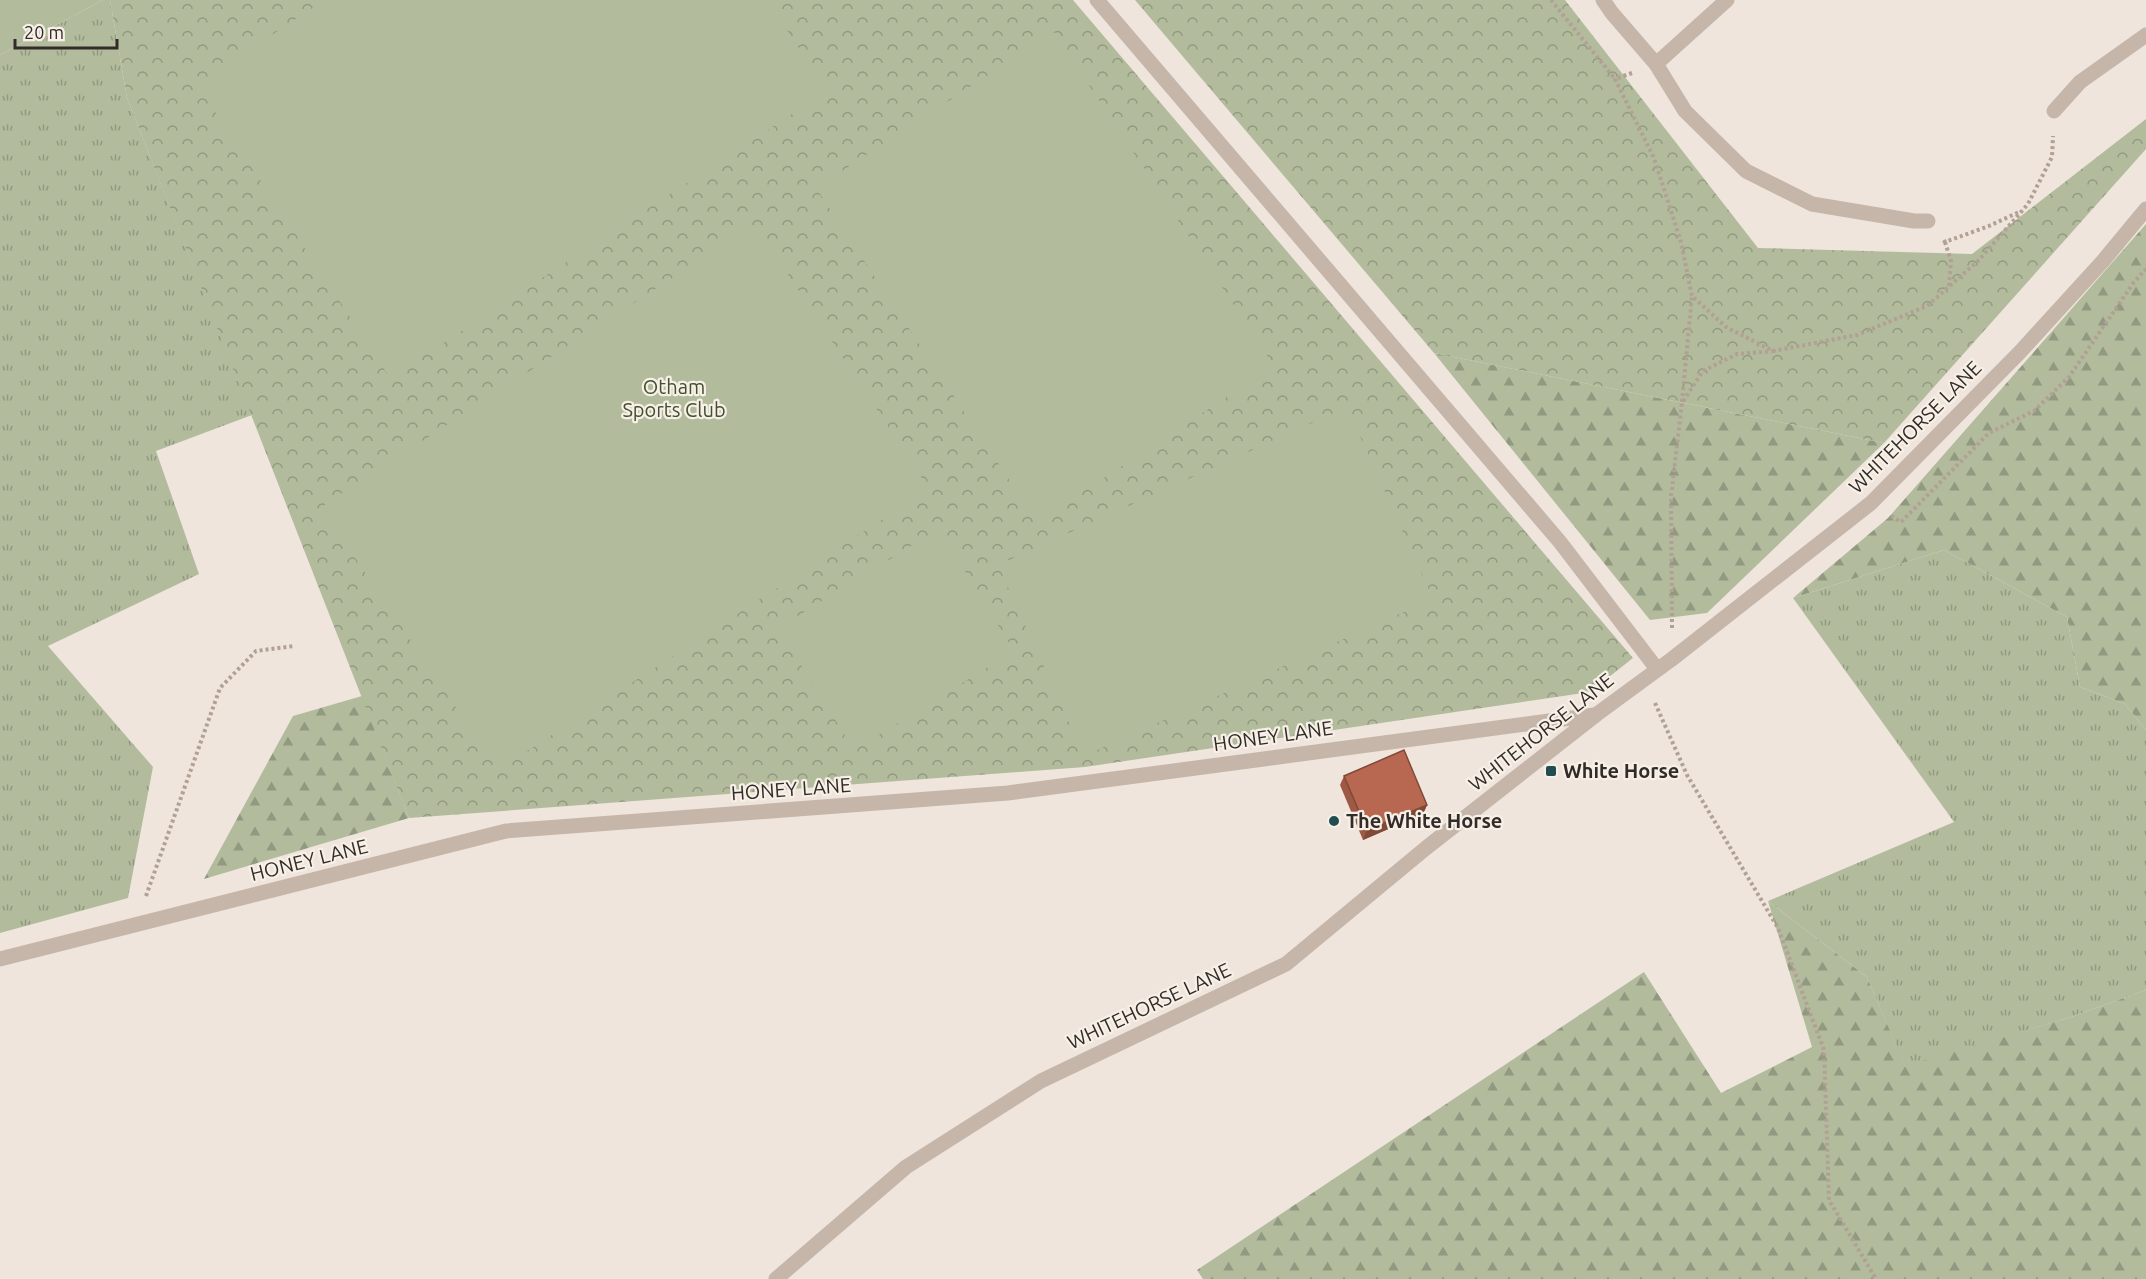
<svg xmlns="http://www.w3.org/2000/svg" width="2146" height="1279" viewBox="0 0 2146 1279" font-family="Ubuntu,sans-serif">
	<defs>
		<pattern id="grass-tufts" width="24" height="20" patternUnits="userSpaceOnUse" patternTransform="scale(1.5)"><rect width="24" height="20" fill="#b2bc9d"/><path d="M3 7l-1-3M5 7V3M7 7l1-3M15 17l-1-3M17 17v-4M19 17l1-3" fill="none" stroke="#919980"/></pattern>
		<pattern id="forest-firs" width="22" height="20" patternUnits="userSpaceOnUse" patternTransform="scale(1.5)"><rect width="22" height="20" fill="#b2bc9d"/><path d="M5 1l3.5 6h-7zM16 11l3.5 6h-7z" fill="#919980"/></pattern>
		<pattern id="park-crowns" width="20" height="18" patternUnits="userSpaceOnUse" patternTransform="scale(1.5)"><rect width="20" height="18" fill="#b2bc9d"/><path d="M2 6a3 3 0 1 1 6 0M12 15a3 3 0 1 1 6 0" fill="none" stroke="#919980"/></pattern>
	</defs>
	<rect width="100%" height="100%" fill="#efe5dc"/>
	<!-- grass -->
	<path fill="url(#grass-tufts)" d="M103 0H110L127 98 252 415 156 451 199 574 48 646 153 767 128 898 0 933V55Z
		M1944 550 2067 617 2080 687 2125 704 2146 730V990L2071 1017 1905 1067 1867 977 1768 901 1954 822 1793 598Z"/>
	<!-- forest -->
	<path fill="url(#forest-firs)" d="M2146 224V730L2125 704 2080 687 2067 617 1944 550 1793 598 1888 518Z
		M1434 353 1884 443 1707 613 1650 620Z
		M362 696 409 818 204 879 293 716Z
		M1768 901 1867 977 1905 1066 2071 1017 2146 990V1279H1203L1197 1270 1644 972 1721 1093 1812 1047Z"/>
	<!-- park -->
	<path fill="url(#park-crowns)" d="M110 0H1073L1633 658 1590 692 1085 767 409 818 127 98Z
		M1135 0H1565L1758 248 1972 254 2146 119V149L1884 443 1434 353Z"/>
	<!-- pitch -->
	<path fill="#b2bc9d" d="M0 0H103L0 55Z
		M325 0H767L827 91 390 378 197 84Z
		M1054 32 1274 366 1037 522 816 188Z
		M755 224 929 489 498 770 321 507Z
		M1347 407 1433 599 1084 756 998 565Z
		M939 529 1014 651 854 750 778 628Z"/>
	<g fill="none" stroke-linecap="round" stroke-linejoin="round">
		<!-- path -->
		<path stroke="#b1a093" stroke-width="4" stroke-dasharray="3 3" stroke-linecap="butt" d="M1551 0 1615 79
			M1632 73 1615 79 1654 158 1681 242 1692 296 1726 327 1773 351 1857 335 1927 306 1979 260 2028 204 2052 157 2053 136
			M1944 240 1945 242 1989 226 2019 212
			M1945 242 1951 261 1949 286
			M1682 402 1692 296
			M1891 516 1901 522 1989 433 2034 411 2069 377 2134 282 2146 269
			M1672 628 1671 497 1682 403 1703 371 1737 354 1773 351
			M1655 703 1687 775 1778 928 1824 1050 1829 1200 1876 1279
			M146 896 220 688 256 651 294 646"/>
		<!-- minor -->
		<path stroke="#c5b6a9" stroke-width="15" d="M1097 0 1560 542 1657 669
			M1603 0 1612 13 1656 64 1685 111 1746 171 1812 204 1914 221H1928
			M1656 64 1727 0
			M2054 111 2080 82 2146 35
			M0 959 506 831 1008 793 1594 715
			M776 1279 906 1167 1041 1081 1286 964 1426 848 1597 714 1672 659 1871 503 2020 352 2103 261 2146 209"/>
	</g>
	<!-- wall -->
	<path fill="#9e5945" d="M1344 776 1427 805 1423 814 1363 840 1340 785Z"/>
	<!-- shaded-wall -->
	<path fill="#814938" d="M1427 805 1423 814 1363 840 1367 830Z"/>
	<!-- building -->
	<path fill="#b86850" stroke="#814938" stroke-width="1.5" d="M1404 750 1427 805 1367 830 1344 776Z"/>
	<!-- markers -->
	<g fill="#224d50" stroke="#f7f0e7" stroke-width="2">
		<rect x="1545" y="765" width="12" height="12" rx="3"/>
		<circle cx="1334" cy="821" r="6"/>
	</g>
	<g text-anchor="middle" stroke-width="4.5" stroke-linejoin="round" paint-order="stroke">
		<!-- park labels -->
		<g font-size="20" fill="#434f2f" stroke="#f7f0e7">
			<text x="674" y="394">Otham<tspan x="674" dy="23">Sports Club</tspan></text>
		</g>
		<!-- street labels -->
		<g font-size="20" fill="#332b28" stroke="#f7f0e7">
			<text transform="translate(1915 427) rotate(-45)" y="7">WHITEHORSE LANE</text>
			<text transform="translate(1541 732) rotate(-38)" y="7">WHITEHORSE LANE</text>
			<text transform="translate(1273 736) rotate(-8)" y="7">HONEY LANE</text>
			<text transform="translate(791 789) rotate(-4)" y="7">HONEY LANE</text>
			<text transform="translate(309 860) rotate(-14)" y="7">HONEY LANE</text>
			<text transform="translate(1149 1006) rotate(-25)" y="7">WHITEHORSE LANE</text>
		</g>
		<!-- poi labels -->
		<g font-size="20" font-weight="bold" fill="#332b28" stroke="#f7f0e7" text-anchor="start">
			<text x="1563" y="778">White Horse</text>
			<text x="1346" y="828">The White Horse</text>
		</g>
	</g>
	<!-- scale -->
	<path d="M15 39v9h102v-9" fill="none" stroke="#332b28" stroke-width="3"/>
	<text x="24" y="39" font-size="18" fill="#332b28" stroke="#f7f0e7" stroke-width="4.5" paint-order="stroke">20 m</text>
</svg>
